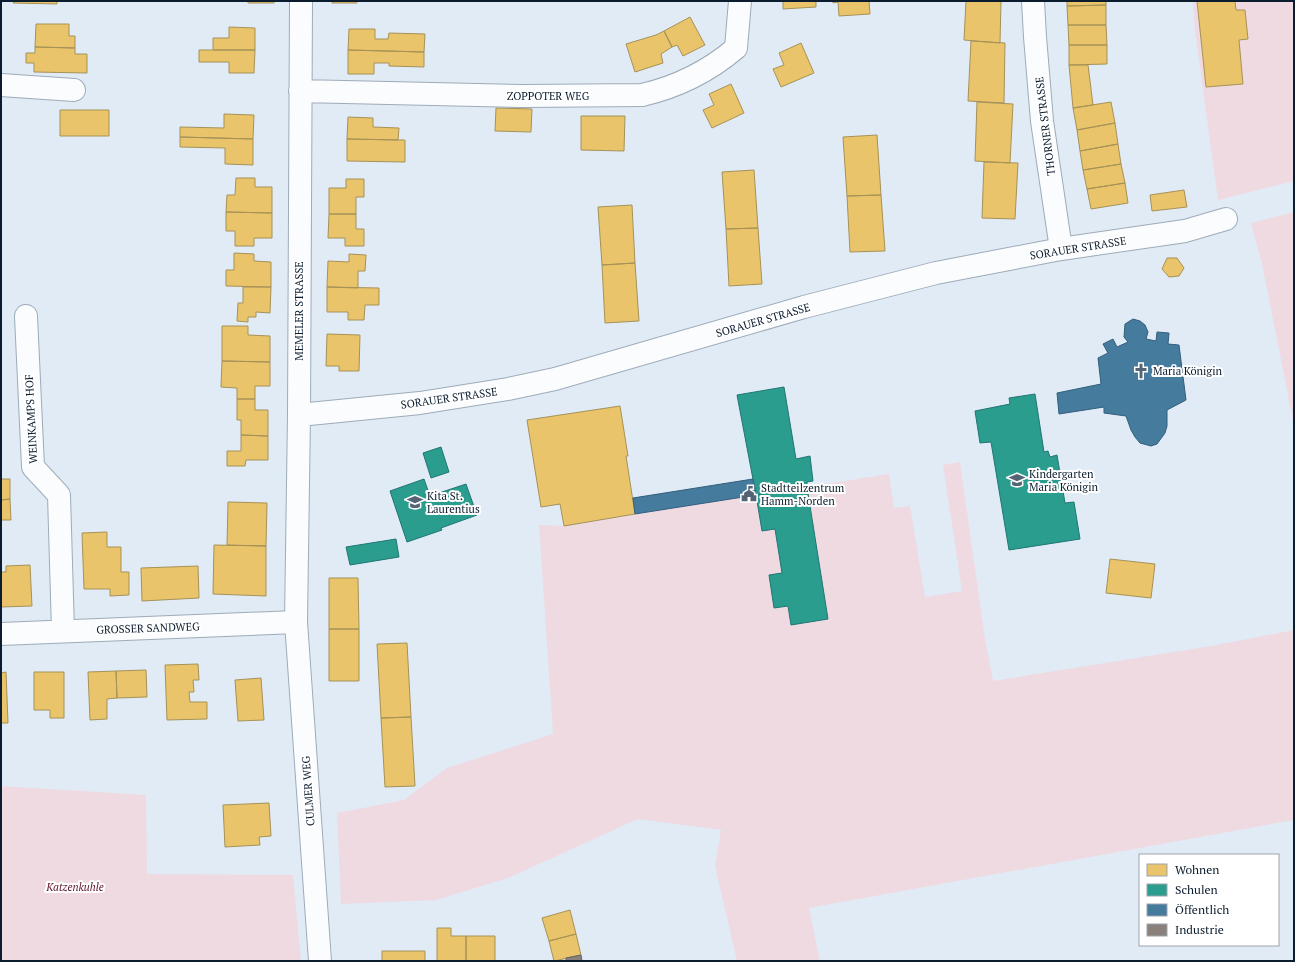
<svg xmlns="http://www.w3.org/2000/svg" width="1295" height="962" viewBox="0 0 1295 962" font-family="'PT Serif',serif">
	<rect width="100%" height="100%" fill="#e0ebf6"/>
	<!-- green -->
	<path fill="#efdae2" d="M1193 1H1294V181L1218 200 1195 31Z
		M1294 212V426L1262 264 1251 223Z
		M960 462 985 639 993 681 1211 646 1294 630V820L809 908 820 961H737L715 866 721 830 638 819 508 878 436 900 341 904 337 813 404 800 447 768 553 734 539 525 564 526 756 495 775 529 782 573 769 575 774 608 788 606 791 625 828 619 807 487 889 474 894 508 910 506 925 597 962 591 943 465Z
		M1 786 146 795 147 874 293 875 301 961H1Z"/>
	<!-- homes -->
	<path fill="#e9c46a" stroke="#a69258" d="M14 1H57V4L13 3Z
		M248 1H274V3H248Z
		M332 1H357V3H332Z
		M783 1H816V7L783 9Z
		M833 1H869L870 14 839 16 838 2 833 3Z
		M966 1H1001L1000 43 964 40Z
		M1067 1H1106V5L1067 6Z
		M1197 1H1235L1236 10H1245L1248 39 1239 40 1243 84 1206 87Z
		M1106 5V25H1068L1067 6Z
		M690 17 705 45 683 56 677 45 672 47 664 31Z
		M36 24H69V36H75V48L35 47Z
		M1068 25H1106L1107 45H1069Z
		M229 27 255 28V50H213V38H229Z
		M349 29H375V39H388L389 33 425 34 424 52 348 50Z
		M664 31 672 47 661 54 663 63 635 72 626 44 656 35Z
		M971 41 1005 43 1004 103 968 101Z
		M801 43 814 73 781 87 773 69 784 65 779 53Z
		M1069 45H1107V64L1069 65Z
		M35 47 75 48V54H87V73L34 72V63H26V53H35Z
		M199 50H255L254 73H229V62H199Z
		M348 50 424 52V67L389 66V63H374V74H348Z
		M1069 65H1088L1093 105 1073 108Z
		M731 84 744 113 712 128 703 110 714 105 709 94Z
		M977 102 1013 104 1010 163 975 161Z
		M1111 102 1115 123 1077 130 1073 108Z
		M496 108 532 109 531 132 495 131Z
		M60 110H109V136H60Z
		M224 114 254 115 253 139 180 137V127L224 128Z
		M581 116H625L624 151 581 150Z
		M348 117 373 118V127L399 128 398 140 347 139Z
		M1115 123 1118 144 1080 151 1077 130Z
		M877 135 881 195 847 196 843 137Z
		M180 137 253 139V165L225 164V148L180 147Z
		M347 139 405 140V162L347 161Z
		M1118 144 1121 164 1083 170 1080 151Z
		M984 162 1018 163 1015 219 982 218Z
		M1121 164 1125 183 1087 189 1083 170Z
		M754 170 758 228 726 229 722 172Z
		M236 178H255V187H272V213L226 212 227 195H235Z
		M346 179H364V197H356V214H329V188H346Z
		M1125 183 1128 203 1091 209 1087 189Z
		M1184 190 1187 207 1152 211 1150 195Z
		M881 195 885 251 850 252 847 196Z
		M632 205 635 263 602 265 598 207Z
		M226 212 272 213V238H254V246H235V231H226Z
		M329 214H356V229H364V246H345V238H328Z
		M758 228 762 284 729 286 726 229Z
		M234 253 254 254V261L271 262V287L226 286V270H234Z
		M349 254 366 255 365 271H358V288L327 287 328 261 349 262Z
		M1167 258H1177L1184 268 1179 276 1169 277 1162 269Z
		M635 263 639 321 605 323 602 265Z
		M243 287H271L270 313 256 312V317H248V322L237 321 238 303H243Z
		M327 287 379 288V305H365L364 320H348V312H327Z
		M222 326H248V335L270 336V362L222 361Z
		M327 334 360 335 359 371H339V366H326Z
		M222 361 270 362V386H255V399H237V388L221 387Z
		M237 399H255V410H268V436L241 435V420H237Z
		M620 406 628 456H626L635 514 564 526 560 504 541 507 527 420Z
		M241 435 268 436V460H246L245 466H227V451H241Z
		M1 479H10V499L1 500Z
		M10 499 11 520H1V500Z
		M228 502 267 503 266 546 227 545Z
		M107 532V547H121V572H129V595L110 596V589H84L82 533Z
		M214 545 266 546V596L213 594Z
		M1110 559 1155 564 1151 598 1106 593Z
		M30 565 32 606 1 607V572H6V566Z
		M198 566 199 598 142 601 141 568Z
		M329 578H358L359 629H329Z
		M329 629H359V681H329Z
		M407 643 411 717 381 718 377 644Z
		M198 664 199 680H193L194 692H189L190 702H207V719L167 720 165 665Z
		M146 670 147 697 117 698 116 671Z
		M116 671 117 698 107 699V719L90 720 88 672Z
		M6 672 8 723H1V673Z
		M34 672H64V718H50V710H34Z
		M261 678 264 720 238 721 235 680Z
		M411 717 415 786 385 787 381 718Z
		M269 803 271 836 259 837 260 845 225 847 223 805Z
		M570 910 576 934 549 941 542 918Z
		M437 928H451V936H466V961H437Z
		M576 934 581 955 554 961 549 941Z
		M466 936H495V961H466Z
		M382 951H425V961H382Z"/>
	<!-- schools -->
	<path fill="#2a9d8f" stroke="#207672" d="M784 387 796 459 810 456 813 481 807 482V487L756 495 737 395Z
		M1035 394 1044 452 1048 451 1050 457 1057 455 1065 503 1074 502 1080 539 1009 550 991 442 980 443 975 411 1010 404 1009 398Z
		M441 447 449 472 431 478 423 453Z
		M424 479 430 496 466 484 477 515 441 528 442 530 407 542 390 491Z
		M807 487 828 619 791 625 788 606 774 608 769 575 782 573 775 529 762 531 756 495Z
		M396 539 399 557 350 565 346 547Z"/>
	<!-- public -->
	<path fill="#457b9d" stroke="#335e7c" d="M1133 319 1140 321 1145 325 1148 332 1146 339 1156 341 1157 332 1169 333 1168 344 1179 345 1186 400 1167 410V426L1165 433 1157 444 1151 446 1140 443 1135 437 1131 430 1126 416 1104 413V407L1059 414 1057 393 1101 384 1098 358 1108 353 1103 344 1113 339 1117 347 1128 342 1124 337 1125 324Z
		M753 479 756 495 635 514 633 498Z"/>
	<!-- industry -->
	<path fill="#8a817c" stroke="#646365" d="M581 955 582 961H566V958Z"/>
	<g fill="none" stroke-linecap="round" stroke-linejoin="round">
		<defs>
			<path id="minor" d="M301 1 299 415 296 622 320 961
				M1033 1 1035 37 1042 121 1061 249
				M1 85 74 90
				M300 91 522 96 642 95C677 87 709 71 736 48L740 1
				M26 316 33 467 59 495 63 631
				M299 415 420 403 508 389 555 379 804 307 936 273 1061 249 1185 231 1226 219
				M1 634 296 622"/>
		</defs>
		<!-- minor casing -->
		<use href="#minor" stroke="#9eabb8" stroke-width="24"/>
		<!-- minor -->
		<use href="#minor" stroke="#fafcfe" stroke-width="22"/>
	</g>
	<!-- icons -->
	<defs>
		<symbol id="church-bare" viewBox="-9 -9 18 18"><path d="M-1.2-6h2.4v3.5h3.3v2.4h-3.3V6h-2.4V-.1h-3.3v-2.4h3.3Z" fill="#556474" stroke="#fff" stroke-width="2.5" paint-order="stroke"/></symbol>
		<symbol id="school-bare" viewBox="-9 -9 18 18"><path d="M0-5L7-2L0 1L-7-2ZM-4 1L0 2.5L4 1V4Q0 6-4 4Z" fill="#556474" stroke="#fff" stroke-width="2.5" paint-order="stroke"/></symbol>
		<symbol id="civic-bare" viewBox="-9 -9 18 18"><path d="M-.6-6.5H3V-4.5H.6V-3L4-1V1h2V6H-6V1h2V-1L-.6-3ZM-1.2 2.5V6h2.4V2.5Z" fill="#556474" stroke="#fff" stroke-width="2.5" paint-order="stroke"/></symbol>
	</defs>
	<g fill-rule="evenodd">
		<use href="#church-bare" x="1130" y="360" width="22" height="22"/>
		<use href="#school-bare" x="1006" y="469" width="22" height="22"/>
		<use href="#civic-bare" x="738" y="483" width="22" height="22"/>
		<use href="#school-bare" x="404" y="491" width="22" height="22"/>
	</g>
	<g text-anchor="middle" stroke-width="4" stroke-linejoin="round" paint-order="stroke">
		<!-- street labels -->
		<g font-size="11" fill="#0a1c2e" stroke="#fff">
			<text x="548" y="100">ZOPPOTER WEG</text>
			<text transform="translate(1045 126) rotate(-97)" y="4">THORNER STRASSE</text>
			<text transform="translate(1078 248) rotate(-9)" y="4">SORAUER STRASSE</text>
			<text transform="translate(299 311) rotate(-90)" y="4">MEMELER STRASSE</text>
			<text transform="translate(763 320) rotate(-16)" y="4">SORAUER STRASSE</text>
			<text transform="translate(449 398) rotate(-8)" y="4">SORAUER STRASSE</text>
			<text transform="translate(31 419) rotate(-93)" y="4">WEINKAMPS HOF</text>
			<text transform="translate(148 628) rotate(-2)" y="4">GROSSER SANDWEG</text>
			<text transform="translate(308 791) rotate(-94)" y="4">CULMER WEG</text>
		</g>
		<!-- poi labels -->
		<g font-size="11" fill="#0a1c2e" stroke="#fff" text-anchor="start">
			<text x="1153" y="375">Maria Königin</text>
			<text x="1029" y="478">Kindergarten<tspan x="1029" dy="13">Maria Königin</tspan></text>
			<text x="761" y="492">Stadtteilzentrum<tspan x="761" dy="13">Hamm-Norden</tspan></text>
			<text x="427" y="500">Kita St.<tspan x="427" dy="13">Laurentius</tspan></text>
		</g>
		<!-- park labels -->
		<g font-size="11" font-style="italic" fill="#5f1629" stroke="#fff">
			<text x="75" y="891">Katzenkuhle</text>
		</g>
	</g>
	<!-- border -->
	<rect width="1295" height="962" fill="none" stroke="#0a1c2e" stroke-width="4"/>
	<!-- legend -->
	<rect x="1139" y="854" width="140" height="92" fill="#ffffff" stroke="#9da4ab"/>
	<rect x="1147" y="864" width="20" height="12" fill="#e9c46a" stroke="#9da4ab"/>
	<text x="1175" y="874" font-size="12" fill="#0a1c2e">Wohnen</text>
	<rect x="1147" y="884" width="20" height="12" fill="#2a9d8f" stroke="#9da4ab"/>
	<text x="1175" y="894" font-size="12" fill="#0a1c2e">Schulen</text>
	<rect x="1147" y="904" width="20" height="12" fill="#457b9d" stroke="#9da4ab"/>
	<text x="1175" y="914" font-size="12" fill="#0a1c2e">Öffentlich</text>
	<rect x="1147" y="924" width="20" height="12" fill="#8a817c" stroke="#9da4ab"/>
	<text x="1175" y="934" font-size="12" fill="#0a1c2e">Industrie</text>
</svg>
